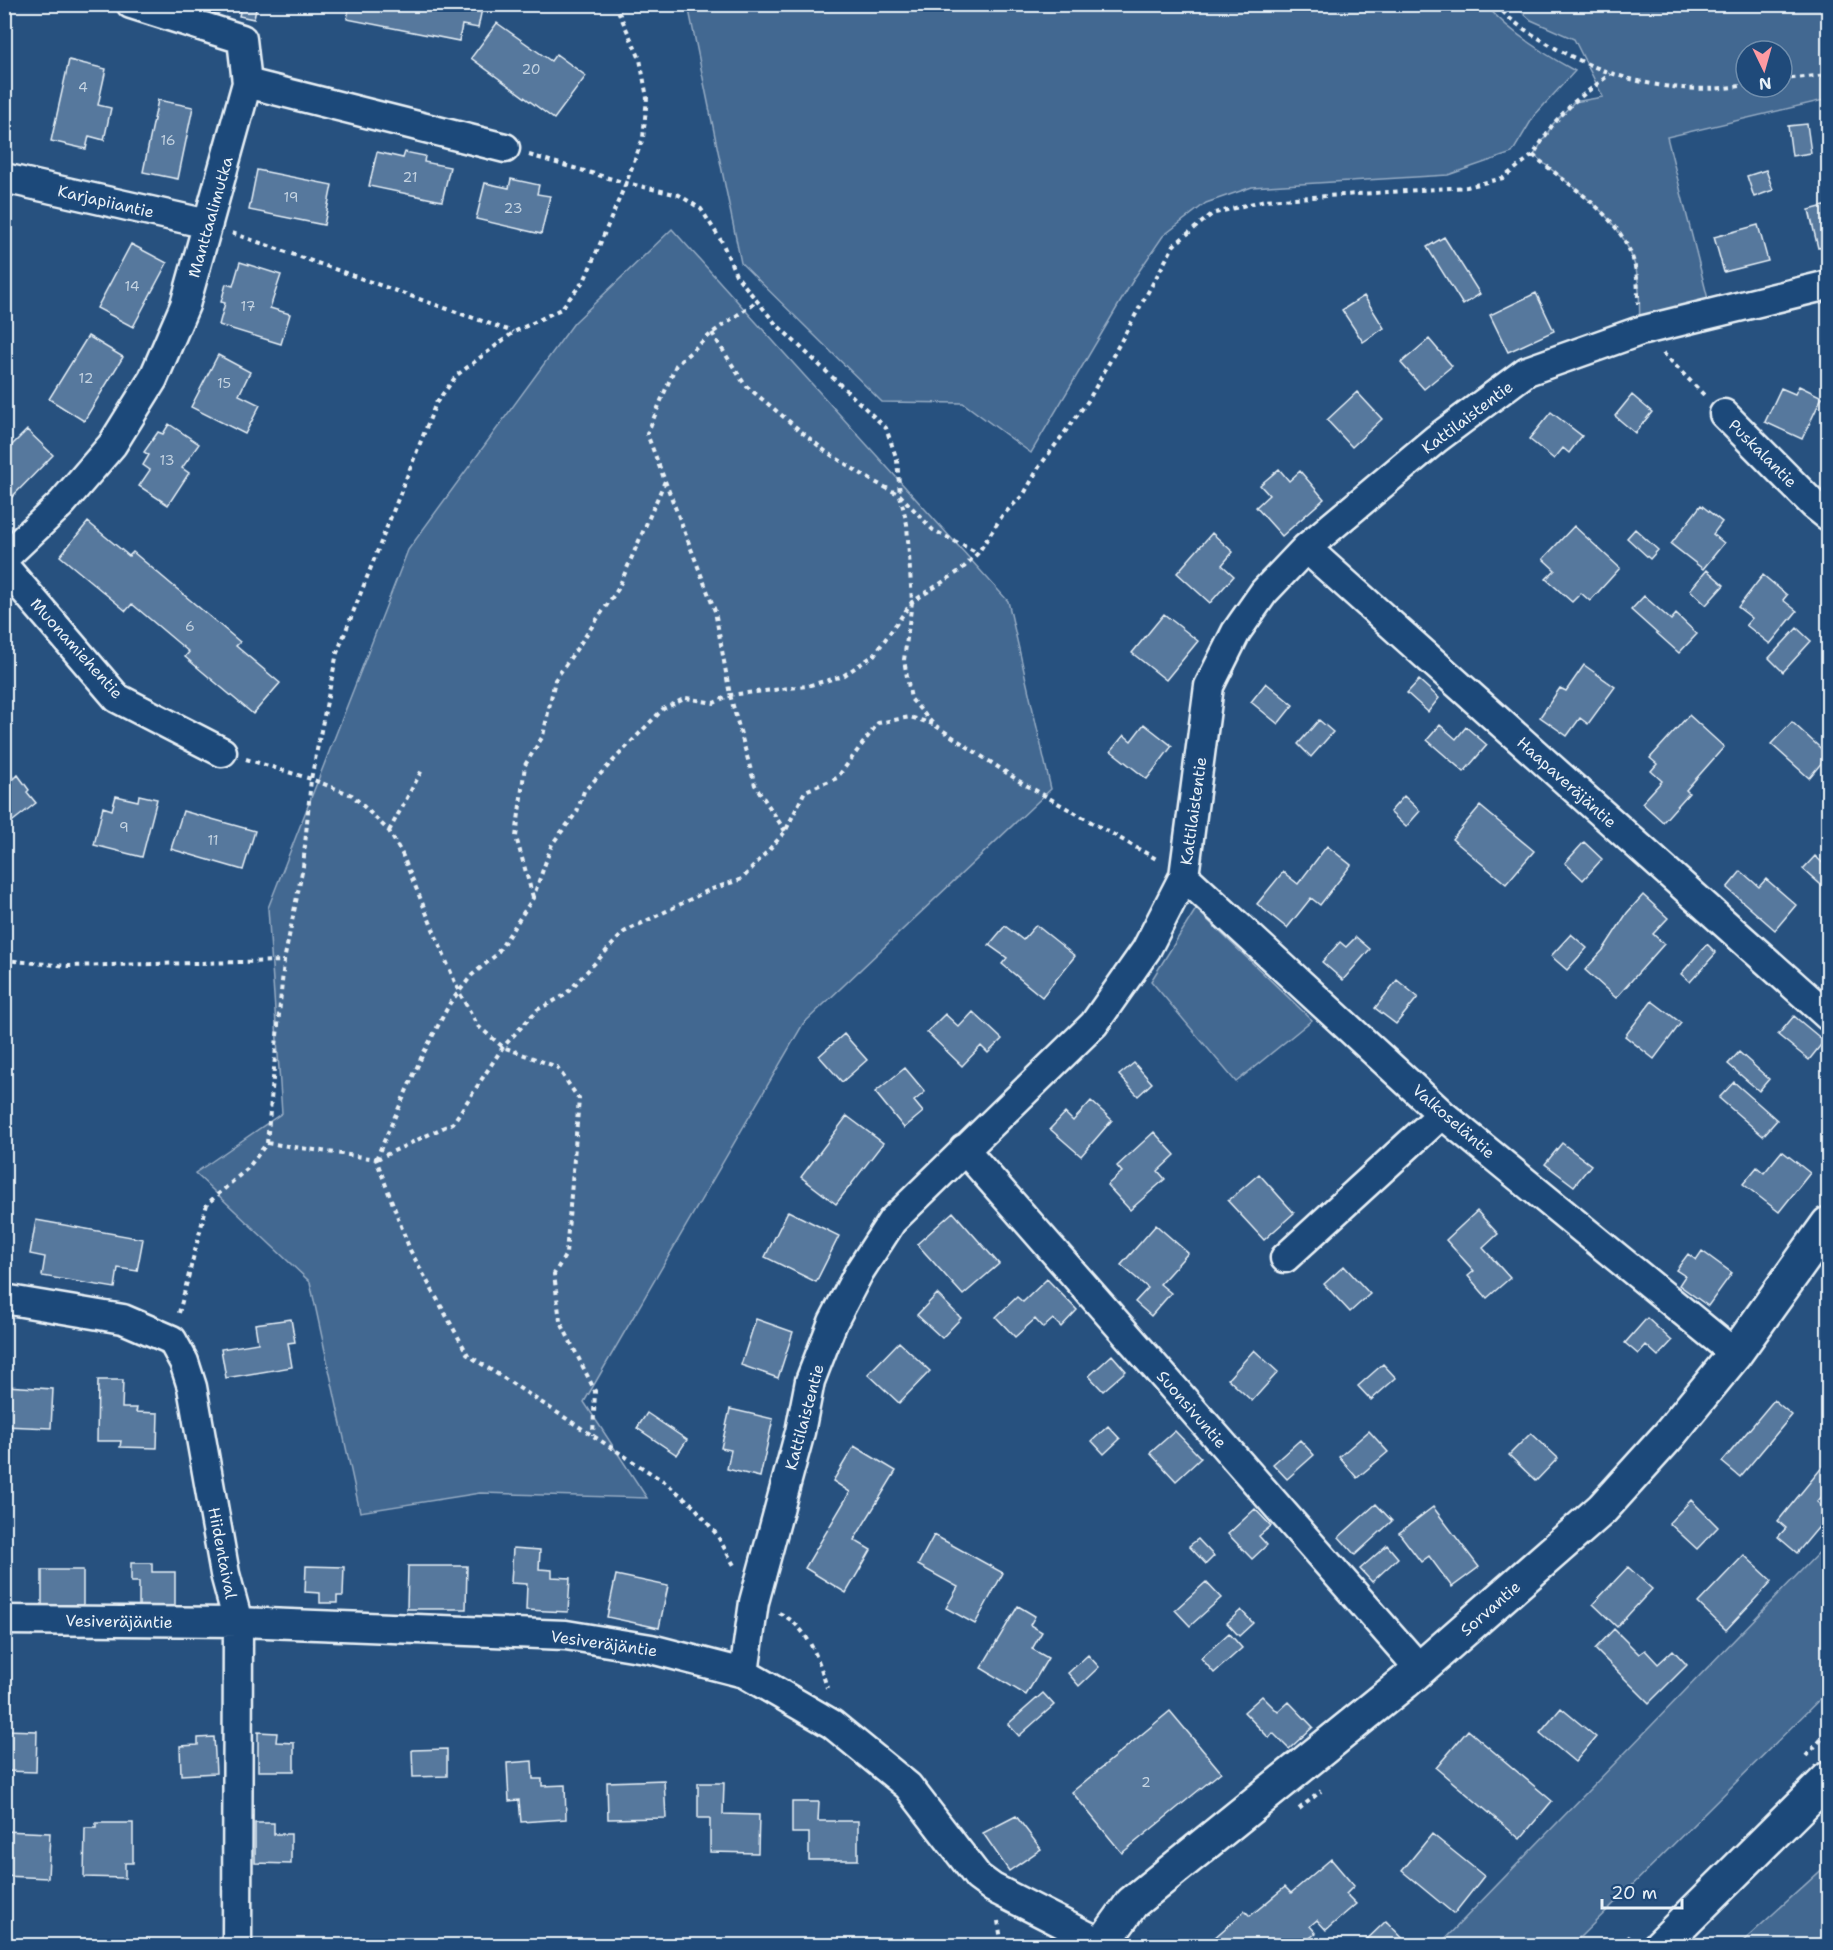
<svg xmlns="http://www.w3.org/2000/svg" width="1833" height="1950" viewBox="0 0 1833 1950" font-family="'Shantell Sans',sans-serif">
	<rect width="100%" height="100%" fill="#27517f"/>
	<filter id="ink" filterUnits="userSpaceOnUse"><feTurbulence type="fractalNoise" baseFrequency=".0167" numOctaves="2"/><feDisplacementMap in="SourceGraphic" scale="12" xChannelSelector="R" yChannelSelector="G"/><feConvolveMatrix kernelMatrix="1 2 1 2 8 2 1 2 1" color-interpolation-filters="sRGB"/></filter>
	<g filter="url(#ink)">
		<!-- green -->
		<path fill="#436891" stroke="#96acc4" stroke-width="1.5" fill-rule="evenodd" d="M688 5H1486C1509 32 1544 54 1575 71L1534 116 1512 153 1448 175 1252 187 1206 203 1163 236 1135 277 1031 453 963 403 882 402 741 263Z
			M1514 5H1828V99L1667 137 1712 315 1640 331C1639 310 1641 286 1635 266 1621 214 1571 188 1534 155L1553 124 1574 102 1603 97 1574 39 1531 20ZM1746 51H1782V87H1746Z
			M672 229 1008 601 1051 789 803 1024 584 1402 647 1498 480 1493 360 1512 310 1282 195 1173 282 1113 268 908 408 550 574 323Z
			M1196 909 1312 1020 1236 1082 1151 981Z
			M1828 1543V1691L1572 1945H1439Z
			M1828 1864V1945H1739Z"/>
		<!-- building -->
		<path fill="#57789d" stroke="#e8f1f8" stroke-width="1.5" d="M242 4H257L254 19 239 16Z
			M350 4H483L478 28 462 25 459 41 347 19Z
			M497 23 551 61 556 54 586 76 554 119 471 58Z
			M69 60 106 69 98 105 111 108 104 140 89 136 86 149 51 141Z
			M158 100 193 107 178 179 143 172Z
			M1807 124 1811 153 1792 156 1788 126Z
			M377 152 403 158 405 152 425 156 424 162 450 167 442 201 369 186Z
			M257 170 332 185 324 225 249 210Z
			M1766 170 1773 190 1754 197 1747 176Z
			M511 179 539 185 537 194 550 196 541 234 476 219 485 183 509 188Z
			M1828 205V246L1818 248 1809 210Z
			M1758 225 1768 261 1724 272 1714 237Z
			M1444 237 1480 294 1463 305 1427 247Z
			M131 244 167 263 133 327 97 308Z
			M240 262 281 275 270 308 290 314 281 344 219 325 225 303 221 302 226 284 233 286Z
			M1536 293 1554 331 1508 352 1490 315Z
			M1364 296 1384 328 1363 342 1342 310Z
			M88 336 123 357 84 421 49 399Z
			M1429 339 1452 366 1424 389 1401 363Z
			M218 355 250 372 239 395 260 405 245 434 191 407Z
			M1799 386 1822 397 1802 439 1765 422 1781 388 1795 394Z
			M1357 392 1382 419 1352 447 1327 420Z
			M1632 395 1652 412 1635 433 1615 416Z
			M1551 412 1582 436 1569 453 1563 448 1554 459 1529 439Z
			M169 424 199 444 182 468 189 473 168 505 139 486 150 470 143 465 149 455 144 452 158 432 163 434Z
			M27 430 53 455 7 502 4 499V445L8 449Z
			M1279 469 1289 481 1300 471 1324 499 1282 536 1256 507 1269 495 1260 485Z
			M1701 505 1722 522 1713 534 1724 543 1703 569 1671 544Z
			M88 522 129 556 133 552 240 642 236 646 280 683 253 714 185 657 189 652 132 604 126 611 60 556Z
			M1574 526 1620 568 1590 601 1581 593 1572 602 1546 579 1555 570 1543 559Z
			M1635 529 1658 550 1650 559 1627 538Z
			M1212 533 1233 552 1222 565 1234 576 1210 603 1177 573Z
			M1707 570 1724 585 1706 605 1690 590Z
			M1763 575 1787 595 1783 600 1797 611 1770 644 1746 625 1752 618 1738 607Z
			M1644 596 1671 620 1676 614 1697 634 1679 653 1631 610Z
			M1164 614 1198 641 1166 680 1132 653Z
			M1797 628 1811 641 1783 672 1769 658Z
			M1584 665 1615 687 1588 724 1580 718 1567 736 1540 717 1560 688 1566 691Z
			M1419 680 1439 698 1428 712 1407 693Z
			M1266 683 1293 705 1278 724 1251 702Z
			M1689 715 1724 747 1686 790 1689 793 1663 822 1642 803 1662 781 1651 771 1657 764 1650 758Z
			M1319 720 1333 732 1311 757 1298 744Z
			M1792 722 1828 755 1809 778 1771 744Z
			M1144 724 1172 746 1147 779 1111 751 1124 735 1131 741Z
			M1440 725 1456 739 1466 727 1487 745 1464 772 1427 740Z
			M4 767 14 779 18 775 29 790 27 792 36 803 4 828Z
			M139 795 157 799 142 857 94 845 103 807 112 810 116 796 138 801Z
			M1404 796 1420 811 1406 827 1390 812Z
			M1480 806 1534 851 1506 884 1452 839Z
			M183 811 255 831 243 870 171 849Z
			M1584 842 1602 859 1583 880 1565 863Z
			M1327 846 1351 865 1320 905 1311 898 1287 928 1257 904 1283 872 1298 884Z
			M1815 856 1828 868V891L1803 869Z
			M1741 871 1759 887 1766 879 1796 905 1775 930 1727 888Z
			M1643 895 1668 918 1653 934 1664 944 1616 998 1585 970 1603 950 1627 913Z
			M1036 925 1075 956 1042 997 1002 964 1007 958 989 945 1005 926 1023 940Z
			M1571 934 1587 948 1567 970 1551 956Z
			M1356 937 1370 949 1343 980 1322 962 1340 942 1346 947Z
			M1707 944 1716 953 1690 982 1681 974Z
			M1397 980 1418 997 1396 1024 1375 1008Z
			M1652 1001 1681 1023 1654 1059 1625 1036Z
			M973 1012 1002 1039 988 1053 981 1046 962 1066 927 1032 945 1014 959 1027Z
			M1794 1016 1824 1041 1809 1060 1778 1035Z
			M844 1034 867 1060 842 1082 819 1056Z
			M1739 1052 1769 1079 1759 1091 1728 1064Z
			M1134 1063 1152 1083 1138 1096 1119 1075Z
			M905 1068 925 1092 914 1101 923 1112 904 1128 875 1092Z
			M1734 1082 1777 1120 1763 1136 1719 1098Z
			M1091 1101 1112 1120 1081 1156 1050 1129 1065 1113 1073 1121Z
			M847 1116 883 1143 836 1204 801 1177Z
			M1154 1132 1175 1155 1158 1171 1165 1179 1130 1210 1107 1185 1122 1172 1117 1166Z
			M1562 1143 1591 1165 1574 1186 1545 1164Z
			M1782 1151 1810 1173 1779 1212 1743 1184 1757 1167 1764 1173Z
			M1259 1174 1294 1213 1264 1240 1228 1201Z
			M788 1211 839 1236 816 1282 765 1257Z
			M1477 1211 1498 1234 1483 1248 1510 1278 1487 1298 1468 1276 1474 1271 1446 1240Z
			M953 1212 999 1264 963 1295 917 1244Z
			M36 1220 143 1239 137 1271 118 1268 115 1288 42 1276 45 1257 30 1254Z
			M1156 1225 1188 1253 1160 1284 1171 1293 1151 1316 1135 1302 1148 1288 1121 1265Z
			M1702 1251 1732 1273 1708 1306 1679 1285 1685 1276 1676 1270 1688 1254 1696 1260Z
			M1344 1266 1370 1294 1350 1312 1324 1284Z
			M1047 1279 1077 1310 1061 1327 1053 1319 1043 1328 1035 1319 1015 1337 996 1317 1017 1297 1023 1302Z
			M937 1294 961 1318 942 1338 917 1315Z
			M1647 1318 1672 1341 1658 1356 1646 1345 1638 1354 1625 1343Z
			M291 1319 295 1342 288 1343 292 1367 226 1378 221 1349 258 1343 255 1324Z
			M756 1319 793 1332 778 1378 741 1365Z
			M899 1342 930 1371 899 1403 868 1374Z
			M1254 1350 1278 1372 1252 1401 1228 1379Z
			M1112 1355 1126 1371 1103 1391 1089 1376Z
			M4 1358H7L6 1386 53 1389 51 1428 4 1426Z
			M1383 1364 1396 1378 1371 1400 1358 1386Z
			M98 1380H123L122 1408H137L136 1412 158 1413 157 1448 120 1447 121 1441H97Z
			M1774 1400 1792 1415 1740 1477 1722 1462Z
			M730 1409 773 1419 760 1477 727 1469 731 1450 721 1448Z
			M647 1413 687 1440 677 1455 637 1428Z
			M1108 1426 1120 1439 1104 1454 1092 1441Z
			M1175 1431 1201 1458 1176 1481 1150 1453Z
			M1369 1431 1388 1452 1357 1478 1339 1457Z
			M1531 1433 1558 1458 1536 1481 1509 1455Z
			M1300 1440 1314 1455 1287 1479 1273 1464Z
			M854 1446 896 1471 854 1540 871 1550 846 1593 805 1568 850 1492 833 1481Z
			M1828 1460V1490L1817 1502 1828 1512V1516L1797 1553 1778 1537 1786 1528 1778 1521Z
			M1691 1500 1718 1527 1697 1549 1669 1523Z
			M1376 1504 1392 1521 1355 1555 1339 1537Z
			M1433 1507 1479 1567 1452 1587 1429 1556 1421 1562 1399 1533Z
			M1255 1509 1271 1526 1259 1536 1267 1545 1252 1559 1228 1534Z
			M934 1535 1003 1573 975 1624 946 1608 958 1587 918 1565Z
			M1198 1539 1214 1556 1206 1564 1189 1546Z
			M1387 1545 1398 1558 1372 1582 1360 1569Z
			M513 1548 540 1550 539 1569 552 1570V1577L570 1578 568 1612 526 1610 527 1584 511 1583Z
			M1744 1555 1772 1581 1726 1630 1698 1603Z
			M131 1563H152V1572H175V1608H139V1582H131Z
			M306 1566 344 1567 343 1596H337V1603H320V1593L305 1592Z
			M408 1566H467L466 1609H407Z
			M1628 1567 1652 1589 1617 1627 1593 1604Z
			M42 1570H83V1605H42Z
			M616 1575 668 1586 659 1628 607 1617Z
			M1206 1582 1221 1598 1190 1626 1175 1610Z
			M1018 1606 1035 1616 1030 1625 1042 1632 1032 1649 1048 1658 1026 1695 981 1668Z
			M1241 1610 1253 1623 1239 1636 1227 1623Z
			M1614 1629 1639 1654 1645 1650 1658 1664 1673 1650 1687 1665 1649 1703 1595 1649Z
			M1229 1633 1242 1648 1214 1673 1201 1658Z
			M1088 1655 1099 1667 1079 1686 1068 1673Z
			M1043 1693 1054 1705 1019 1736 1008 1724Z
			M1262 1696 1278 1712 1289 1702 1313 1727 1289 1749 1273 1733 1269 1738 1244 1712Z
			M1561 1708 1596 1737 1575 1762 1540 1733Z
			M1170 1711 1221 1772 1122 1853 1072 1792Z
			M4 1730 37 1731 36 1772 5 1771 4 1776Z
			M1468 1730 1552 1801 1520 1839 1436 1768Z
			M258 1732 277 1733 276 1742 294 1743V1771H258Z
			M214 1737 216 1773 181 1775 180 1746 198 1745V1738Z
			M447 1749V1776L413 1777 412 1750Z
			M532 1761 533 1779H542V1786L565 1785 566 1819 521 1822 519 1800 509 1801 507 1763Z
			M664 1780 666 1818 608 1819 607 1782Z
			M698 1783H724L723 1814 759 1815 758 1853 710 1852V1818H698Z
			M792 1802H819L818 1821H858V1860H809V1833H792Z
			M1016 1816 1041 1849 1009 1871 983 1833Z
			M96 1823H133V1863H125V1878L84 1877 85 1828H96Z
			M255 1823H274V1834H291V1864L255 1863Z
			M4 1831 50 1833 48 1878 4 1876Z
			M1432 1834 1484 1876 1454 1914 1402 1871Z
			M1331 1859 1354 1886 1346 1894 1356 1904 1326 1930 1317 1920 1310 1926 1316 1933 1300 1946H1205L1245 1911 1250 1916 1285 1887 1291 1893Z
			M1386 1921 1410 1946H1360Z"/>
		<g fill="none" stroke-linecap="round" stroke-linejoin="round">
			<defs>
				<path id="minor" d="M131 4 242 39 247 83
					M4 178 208 224
					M1724 414 1813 504 1828 516
					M1306 548 1828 1016
					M4 558 62 503 112 445 153 379 185 305 247 83 505 148
					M4 566 117 698 222 752
					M1184 876 1442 1114 1735 1354
					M964 1149 1420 1669
					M1285 1258 1442 1114
					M4 1299 123 1319 172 1340 184 1362 192 1387 225 1574 238 1622 237 1946
					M4 1620 238 1622 566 1635 651 1649 744 1673 832 1724 908 1786 978 1877 993 1888 1103 1944
					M744 1673 754 1602 800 1432 810 1381 833 1322 859 1272 892 1221 1094 1024 1146 950 1184 876 1209 686 1236 632 1264 592 1306 548 1436 439 1527 371 1640 331 1828 285"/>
				<path id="major" d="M1101 1946 1132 1903 1405 1682 1602 1509 1669 1435 1735 1354 1828 1224"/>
				<path id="highway" d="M1660 1946 1828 1779"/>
			</defs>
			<!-- minor casing -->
			<use href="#minor" stroke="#e8f1f8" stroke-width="33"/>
			<!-- major casing -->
			<use href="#major" stroke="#e8f1f8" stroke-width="38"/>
			<!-- highway casing -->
			<use href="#highway" stroke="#e8f1f8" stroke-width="38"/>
			<!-- path -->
			<path stroke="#e8f1f8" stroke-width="4" stroke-dasharray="4.5 4.5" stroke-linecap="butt" d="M1497 4C1507 19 1525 30 1540 39 1601 77 1674 98 1746 85
				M1782 79 1828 75
				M529 155 626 183 679 195 701 209 722 242 736 275 757 301 775 323 886 428 897 460 900 495 907 524 912 602 904 660 911 699 933 724 1019 781 1158 860
				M1533 155C1570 187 1624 217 1635 267 1638 279 1638 293 1638 304
				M232 233 513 332
				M712 333 745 385 825 451 871 480 900 495 933 530 978 553
				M1663 353 1706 397
				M665 481 715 611 730 695 755 785 785 831
				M246 759 311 779 352 795 389 831 402 854 459 992 478 1026 503 1047 557 1067 579 1099 566 1254 554 1274 560 1321 595 1391 593 1435
				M389 831 422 770
				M533 897 516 837 525 765 543 736 555 680 618 589 665 481 647 434 676 365 712 333 757 301
				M4 960 67 966 284 961
				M267 1143 376 1159 410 1250 468 1355 663 1481 693 1505 717 1535 735 1567
				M376 1159 422 1056 450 1003 472 975 496 955 533 898 552 844 577 812 584 791 663 709 686 698 714 703 730 695 807 686 843 676 874 655 912 602 961 570 978 553 1002 516 1024 494 1039 467 1088 401 1174 245 1212 214 1265 200 1467 187 1503 178 1533 155 1553 124 1574 102 1610 74
				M377 1159 453 1123 503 1047 537 1010 565 995 624 932 709 890 742 879 785 832 805 791 837 778 878 723 910 717 933 724
				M179 1313 207 1204 248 1168 267 1143 284 961 303 867 311 779 337 653 436 403 457 375 514 332 561 309 585 279 626 183 643 138 647 98 640 59 615 4
				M779 1613C808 1626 819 1660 827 1688
				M1806 1756 1828 1732
				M1299 1809 1321 1791
				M998 1921 1002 1946
				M1621 1946 1631 1935"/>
			<!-- minor -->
			<use href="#minor" stroke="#1f4a7a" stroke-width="28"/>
			<!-- major -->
			<use href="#major" stroke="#1f4a7a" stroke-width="33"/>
			<!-- highway -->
			<use href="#highway" stroke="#1f4a7a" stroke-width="33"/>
		</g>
	</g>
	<g text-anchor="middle" stroke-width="6" stroke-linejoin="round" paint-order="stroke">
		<!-- number labels -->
		<g font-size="14" fill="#c4d3e1">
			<text x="531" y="74">20</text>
			<text x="83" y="92">4</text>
			<text x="168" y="145">16</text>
			<text x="410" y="182">21</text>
			<text x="291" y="202">19</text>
			<text x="513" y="213">23</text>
			<text x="132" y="291">14</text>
			<text x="248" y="311">17</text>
			<text x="86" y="383">12</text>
			<text x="224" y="388">15</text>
			<text x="167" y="465">13</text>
			<text x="190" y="631">6</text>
			<text x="124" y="832">9</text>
			<text x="213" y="845">11</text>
			<text x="1146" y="1787">2</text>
		</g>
		<!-- street labels -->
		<g font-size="16" fill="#e8f1f8" stroke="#1f4a7a">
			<text transform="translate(106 201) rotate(13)" y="6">Karjapiiantie</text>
			<text transform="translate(210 217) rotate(-74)" y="6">Manttaalimutka</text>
			<text transform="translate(1467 417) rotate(-37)" y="6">Kattilaistentie</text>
			<text transform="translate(1763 453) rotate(45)" y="6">Puskalantie</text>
			<text transform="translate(77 648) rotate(48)" y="6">Muonamiehentie</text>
			<text transform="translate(1567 782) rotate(42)" y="6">Haapaveräjäntie</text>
			<text transform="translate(1193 811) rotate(-82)" y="6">Kattilaistentie</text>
			<text transform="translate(1454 1121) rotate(41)" y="6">Valkoseläntie</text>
			<text transform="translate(1192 1409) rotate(49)" y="6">Suonsivuntie</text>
			<text transform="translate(804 1417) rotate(-75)" y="6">Kattilaistentie</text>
			<text transform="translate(223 1553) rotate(79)" y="6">Hiidentaival</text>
			<text transform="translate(1490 1608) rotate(-41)" y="6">Sorvantie</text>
			<text transform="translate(119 1621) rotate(1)" y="6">Vesiveräjäntie</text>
			<text transform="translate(604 1643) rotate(8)" y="6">Vesiveräjäntie</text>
		</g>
	</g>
	<!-- margin -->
	<rect width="1833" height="1950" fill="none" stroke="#1f4a7a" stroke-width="24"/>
	<rect x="12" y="12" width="1809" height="1926" fill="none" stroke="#e8f1f8" stroke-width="2" filter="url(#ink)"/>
	<!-- north arrow -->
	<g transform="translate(1764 69) rotate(175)"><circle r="28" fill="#1f4a7a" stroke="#6f8dac" stroke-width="1.5"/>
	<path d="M0-4.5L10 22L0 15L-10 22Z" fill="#ff9aa2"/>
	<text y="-9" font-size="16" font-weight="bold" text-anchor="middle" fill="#e8f1f8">N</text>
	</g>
	<!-- scale -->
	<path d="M1602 1899v9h80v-9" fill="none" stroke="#e8f1f8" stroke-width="3"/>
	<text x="1611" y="1899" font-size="18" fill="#e8f1f8" stroke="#1f4a7a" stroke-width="4.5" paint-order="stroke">20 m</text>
</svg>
